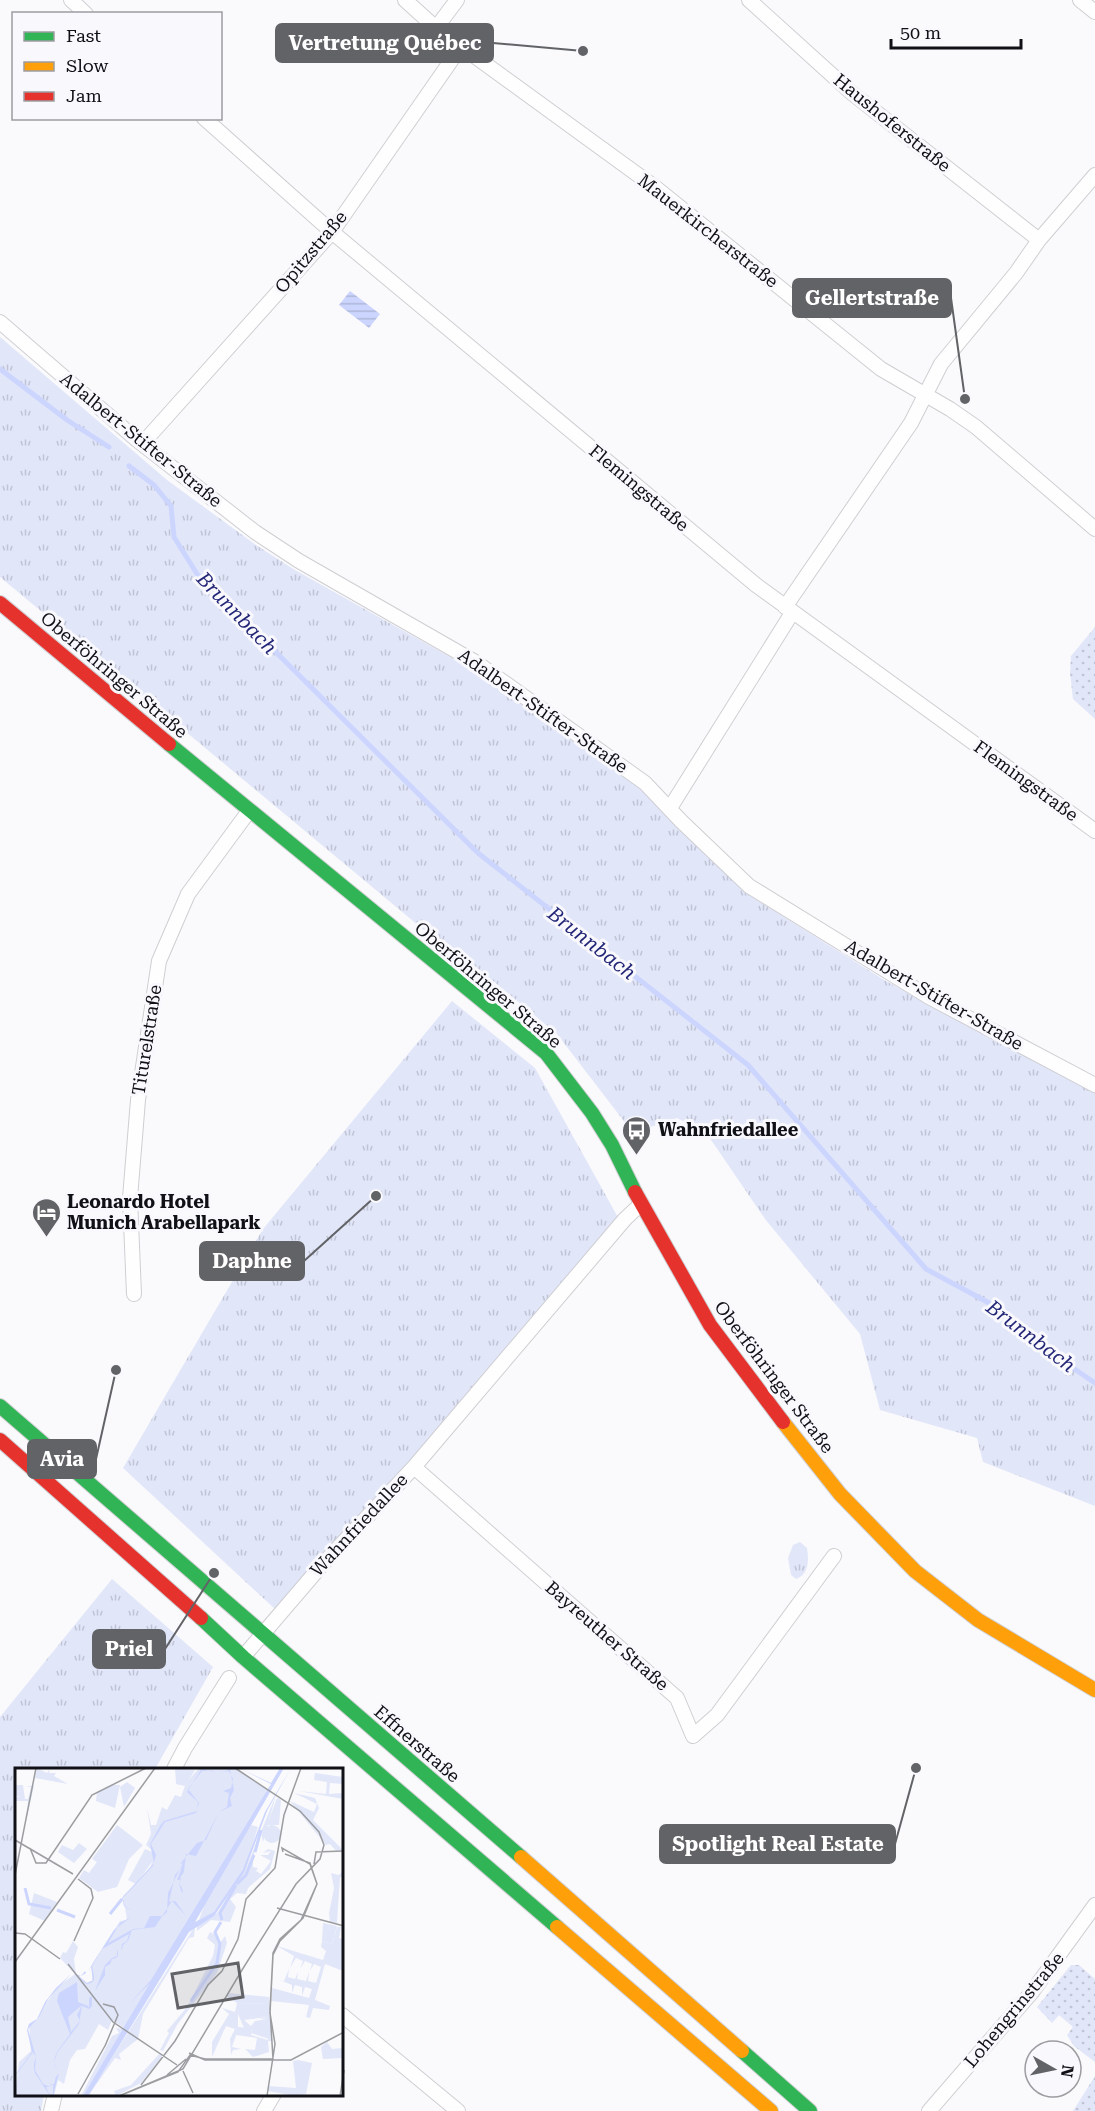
<svg xmlns="http://www.w3.org/2000/svg" width="1095" height="2111" viewBox="0 0 1095 2111" font-family="'Roboto Serif',serif">
	<defs>
		<pattern id="grass-dots" width="8" height="8" patternUnits="userSpaceOnUse" patternTransform="scale(1.5)"><rect width="8" height="8" fill="#e1e6f9"/><path d="M2 2h.1M6 6h.1" fill="none" stroke="#c0c4d5" stroke-width="1.8" stroke-linecap="round"/></pattern>
		<pattern id="park-tufts" width="24" height="20" patternUnits="userSpaceOnUse" patternTransform="scale(1.5)"><rect width="24" height="20" fill="#e1e6f9"/><path d="M3 7l-1-3M5 7V3M7 7l1-3M15 17l-1-3M17 17v-4M19 17l1-3" fill="none" stroke="#c0c4d5"/></pattern>
		<pattern id="water-rules" width="6" height="5" patternUnits="userSpaceOnUse" patternTransform="scale(1.5)"><rect width="6" height="5" fill="#ccd5fe"/><path d="M0 2.5h6" fill="none" stroke="#aeb6d9"/></pattern>
	</defs>
	<rect width="100%" height="100%" fill="#fafafc"/>
	<!-- grass -->
	<path fill="url(#grass-dots)" d="M1095 627V719L1073 699 1070 673 1071 656Z
		M1071 1965H1079L1095 1979V2062L1074 2046 1067 2035 1073 2027 1059 2015 1052 2023 1037 2007Z
		M1095 2076V2111H1073Z"/>
	<!-- park -->
	<path fill="url(#park-tufts)" d="M0 337 167 480 256 545 295 570 475 671 639 788 744 892 886 981 1095 1093V1506L983 1462 977 1438 880 1410 860 1334 765 1219 707 1134 677 1118 633 1133 557 1034 475 966 425 931 0 577Z
		M452 1001 535 1068 620 1221 411 1464 275 1609 123 1468 263 1229Z
		M800 1542 807 1548C809 1560 809 1575 796 1579L791 1575 788 1558 793 1545Z
		M112 1579 213 1667 155 1769H16V2094L44 2095 41 2111H0V1717Z"/>
	<!-- water -->
	<path fill="url(#water-rules)" d="M350 291 380 314 369 328 339 305Z"/>
	<g fill="none" stroke-linecap="round" stroke-linejoin="round">
		<!-- stream -->
		<path stroke="#ccd5fe" stroke-width="5" d="M0 369 67 420 109 447
			M129 466 154 485 171 506 174 537 197 574 478 853 748 1065 926 1269 1006 1312 1017 1330 1095 1383"/>
		<defs>
			<path id="street" d="M71 0 86 14
				M405 0 436 28 656 188 881 369 950 409 976 427 1095 529
				M749 0 853 94 1039 240
				M1080 0 1095 12
				M436 28 457 0
				M204 118 332 232 756 585 1095 831
				M0 322 137 440 255 532 299 561 477 663 645 783 681 821 749 886 929 997 1095 1085
				M142 444 332 232 462 45
				M785 607 911 423 941 364 1016 273 1039 240 1095 175
				M670 808 792 613
				M134 1294 130 1198 138 1100 159 961 188 894 249 811
				M414 1467 677 1698 693 1736 717 1715 834 1556
				M243 1657 321 1566 414 1467 625 1219 641 1204
				M174 1769 185 1748 229 1678
				M342 2015 458 2111
				M51 2111 55 2094
				M264 2111 274 2094
				M929 2111 1032 1992 1095 1905"/>
			<path id="fast" d="M169 744 546 1053 592 1113 612 1145 635 1192
				M0 1406 521 1857
				M201 1618 243 1657 557 1927
				M742 2051 810 2111"/>
			<path id="slow" d="M783 1422 840 1494 915 1571 978 1620 1095 1690
				M521 1857 742 2051
				M557 1927 771 2111"/>
			<path id="jam" d="M0 603 169 744
				M635 1192 710 1325 783 1422
				M0 1440 201 1618"/>
		</defs>
		<!-- street casing -->
		<use href="#street" stroke="#cfcfd3" stroke-width="16"/>
		<!-- fast casing -->
		<use href="#fast" stroke="#cfcfd3" stroke-width="16"/>
		<!-- slow casing -->
		<use href="#slow" stroke="#cfcfd3" stroke-width="16"/>
		<!-- jam casing -->
		<use href="#jam" stroke="#cfcfd3" stroke-width="16"/>
		<!-- street -->
		<use href="#street" stroke="#fefeff" stroke-width="14"/>
		<!-- fast -->
		<use href="#fast" stroke="#30b455" stroke-width="14"/>
		<!-- slow -->
		<use href="#slow" stroke="#ff9f0a" stroke-width="14"/>
		<!-- jam -->
		<use href="#jam" stroke="#e5322d" stroke-width="14"/>
	</g>
	<!-- icons -->
	<defs>
		<symbol id="bus-pin" viewBox="-11 -11 22 30"><path d="M0 17L-7.5 6A9.5 9.5 0 1 1 7.5 6Z" fill="#626367" stroke="#f9f9fd"/><path d="M-5-6H5V4H4V6H2V4H-2V6H-4V4H-5ZM-3.5-4V0h7V-4ZM-3.5 1.2v1.5H-2V1.2ZM2 1.2v1.5H3.5V1.2Z" fill="#fff"/></symbol>
		<symbol id="hotel-pin" viewBox="-11 -11 22 30"><path d="M0 17L-7.5 6A9.5 9.5 0 1 1 7.5 6Z" fill="#626367" stroke="#f9f9fd"/><path d="M-6-4.5h1.5V1H6V5H4.5V3h-9V5H-6ZM-4 0a1.8 1.8 0 1 1 3.6 0ZM.5 0V-2.5h3Q6-2.5 6 0Z" fill="#fff"/></symbol>
	</defs>
	<g fill-rule="evenodd">
		<use href="#bus-pin" x="620" y="1114" width="33" height="45"/>
		<use href="#hotel-pin" x="30" y="1196" width="33" height="45"/>
	</g>
	<g text-anchor="middle" stroke-width="6" stroke-linejoin="round" paint-order="stroke">
		<!-- street labels -->
		<g font-size="18" fill="#101117" stroke="#f9f9fd">
			<text transform="translate(892 123) rotate(39)" y="6">Haushoferstraße</text>
			<text transform="translate(708 231) rotate(38)" y="6">Mauerkircherstraße</text>
			<text transform="translate(311 252) rotate(-50)" y="6">Opitzstraße</text>
			<text transform="translate(141 440) rotate(39)" y="6">Adalbert-Stifter-Straße</text>
			<text transform="translate(639 488) rotate(40)" y="6">Flemingstraße</text>
			<text transform="translate(114 675) rotate(40)" y="6">Oberföhringer Straße</text>
			<text transform="translate(543 711) rotate(35)" y="6">Adalbert-Stifter-Straße</text>
			<text transform="translate(1026 781) rotate(36)" y="6">Flemingstraße</text>
			<text transform="translate(488 985) rotate(40)" y="6">Oberföhringer Straße</text>
			<text transform="translate(934 995) rotate(30)" y="6">Adalbert-Stifter-Straße</text>
			<text transform="translate(147 1040) rotate(-81)" y="6">Titurelstraße</text>
			<text transform="translate(774 1377) rotate(53)" y="6">Oberföhringer Straße</text>
			<text transform="translate(359 1525) rotate(-47)" y="6">Wahnfriedallee</text>
			<text transform="translate(607 1636) rotate(41)" y="6">Bayreuther Straße</text>
			<text transform="translate(417 1744) rotate(41)" y="6">Effnerstraße</text>
			<text transform="translate(1014 2010) rotate(-50)" y="6">Lohengrinstraße</text>
		</g>
		<!-- poi labels -->
		<g font-size="18" font-weight="bold" fill="#101117" stroke="#f9f9fd" text-anchor="start">
			<text x="658" y="1136">Wahnfriedallee</text>
			<text x="67" y="1208">Leonardo Hotel<tspan x="67" dy="21">Munich Arabellapark</tspan></text>
		</g>
		<!-- water labels -->
		<g font-size="20" font-style="italic" fill="#242777" stroke="#f9f9fd">
			<text transform="translate(237 613) rotate(46)" y="7">Brunnbach</text>
			<text transform="translate(592 943) rotate(38)" y="7">Brunnbach</text>
			<text transform="translate(1031 1336) rotate(37)" y="7">Brunnbach</text>
		</g>
	</g>
	<!-- overview -->
	<g transform="translate(15 1768)">
		<rect width="328" height="328" fill="#fafafc"/>
		<path d="M300 5 328 9V16L315 15 314 26 328 25V31L284 23 311 26 312 14 299 12ZM0 17H8L10 31H13L16 19 10 18H19L11 53 13 33H0V29L7 28H0ZM279 25 300 30 304 40 298 52 328 82 321 83 315 76 311 77 275 33 299 44 302 36ZM248 66a9 9 0 1 1 18 0a9 9 0 1 1-18 0Z" fill="#e1e6f9"/>
		<path d="M261 27 248 74 246 64 238 90V99L243 100 241 103 246 106 256 93 245 87H253L256 83 248 85 253 81 260 83 255 101 233 120 231 126 222 125 215 131 221 139 215 154 196 152 182 163V157L202 145 229 105ZM145 285 148 287 126 315 101 328 99 323 116 317Z" fill="#e1e6f9"/>
		<path d="M96 17H105L100 40 81 33 82 24ZM102 57 128 77 114 91 102 119 83 124 64 110 69 102 74 105 82 94 77 91Z" fill="#e1e6f9"/>
		<path d="M184 0H219L253 22 109 260 97 252 93 262 84 256 70 281 62 282 55 292 49 316 43 312 39 328H0L4 294 16 283 14 256 22 251 41 220 60 206 45 190 48 184 51 185 58 173 63 179 59 191 61 206 71 215 77 213V196L105 153 112 152 108 128 135 101 140 85 131 77 136 66 132 40 136 57H141L147 39 152 42 160 27 166 29 171 15ZM236 57 243 59 231 96 199 145 184 152 191 132ZM328 103V110L325 109 322 155 315 154 314 145 319 120 316 105 324 107ZM180 158 179 169 174 170 128 246 123 271 104 286 106 292 100 290 73 328ZM322 159H326L324 170 328 171V203L310 196 300 232 315 238 314 242 298 240 295 250 291 249 294 237 256 233 257 220 294 230 297 221 290 219 287 228V219L280 217 277 225V217L265 212 269 213 274 201 273 209 280 211 283 204 282 211 291 213 294 204 293 213 301 215 306 199 299 196 295 203 297 196 290 193 285 201 288 193 281 190 275 200 279 188 262 178 308 192 311 183 306 179 307 173 317 176ZM195 164 203 168 205 175 210 168 212 175 202 205 162 257 148 283 145 282 154 265 152 263 172 239 198 188 200 177 192 170ZM213 225 254 229 257 273H253L254 284 238 289 230 281 240 282 242 270 221 267 217 279 226 281 218 282 216 287 215 271 220 261 211 258 197 289V274L214 246 207 240 220 244 222 235 211 228ZM252 235V249L244 251H252L253 272 236 267 237 260 223 259V236ZM101 260 108 261 68 328H66L97 268 104 265ZM283 292 297 295 291 326 280 328 253 323V318L281 320 278 293Z" fill="#e1e6f9" fill-rule="evenodd"/>
		<path d="M22 0 32 5 35 1 34 5H41L39 8 53 16 20 10ZM112 14 120 20 109 39 105 19ZM252 235V249L229 252 236 258 240 253 252 251 257 272 236 265 237 260H229L223 246V236Z" fill="#e1e6f9"/>
		<path d="M160 0 180 2 170 18 161 16ZM262 30 266 32 264 57H252ZM64 75 72 81 59 95 43 84 47 77 58 82ZM130 81 140 85V90L121 116 113 112ZM19 125 42 134 30 153 14 146ZM308 155 322 158 317 176 307 173ZM312 274 317 281 327 280V290L308 291 306 279Z" fill="#e1e6f9"/>
		<path d="M187 0 201 5 212 3 214 0H219L215 2 219 22 215 30 217 38 204 44 181 88 171 86 169 103 168 106 166 108 165 114 164 115 167 120 168 124 167 125 164 116 165 112H162L167 99 160 107 154 134 157 133H160L161 134 171 148 157 133 140 159 117 162 113 173 108 177 107 181 106 182 102 181 103 185V188L101 190 97 191 95 196 90 199V207L80 223 90 197 97 190 102 188V181L106 182 107 176 112 173 114 166 87 181 77 198 79 208V212L76 215 72 216 70 215 60 206 66 208 70 203 71 205 66 208H64L72 215 78 212 76 199 73 203 99 162 116 149 117 143 109 138 107 130 139 95 135 76 145 58 149 53 182 43 183 34 172 24ZM195 2 201 5 214 3 218 11 216 20 208 23 214 25 212 39 204 44 191 72 182 75 165 96 168 95 153 125 152 144 148 148H135L129 160 118 161 93 175 105 155 116 149 117 143 110 138 108 130 138 98 141 87 136 76 150 54 181 45 184 35 173 21 187 3ZM224 0 256 15 265 0H269L180 154 199 144 228 101 250 44 276 0 252 43 229 105 199 148 174 164 74 327 68 328 135 215 115 235 136 212 256 16ZM56 206 34 230 24 249 13 261 21 289 20 302 28 316 35 319 36 316H39L41 309 44 305 39 296 40 289 42 284 55 266 42 233 44 225 62 214 63 234 73 238 74 240V230L77 228V238L74 241 67 238 64 256 42 285 39 295 44 305 38 328V317L37 316 35 319H31L35 328 20 305 19 301V295L21 289 18 284 0 308V307L17 284 12 262 14 256 22 251 30 234 41 220ZM67 237 62 247 65 253 56 264 53 249Z" fill="#ccd5fe" fill-rule="evenodd"/>
		<path fill="none" stroke="#ccd5fe" stroke-width="3" d="M240 84 246 62M222 116 231 107 239 87M10 120 14 136 36 140M42 142 60 149M95 146 107 131M207 152 205 145 221 117M176 233 202 195 205 176 200 164 206 154"/>
		<path fill="none" stroke="#9c9da0" stroke-width="1.5" d="M220 0 285 43 304 64 309 77 305 91 281 116 227 202M0 72 58 106M15 80 21 95H31L77 27 131 0M299 96 301 84 328 83M0 107 21 0M262 140 329 158M0 165 10 166 45 191M59 173 78 130 76 121 63 111M0 194 140 0M53 196 98 254 162 297M88 236 99 239 103 247 90 278M174 285 190 292H276L329 264M168 303 178 325M152 307 171 291M126 317 160 273 193 217 207 203 223 171 231 131 260 100 269 47 286 0M63 326 91 276M104 328 168 301 227 202M104 328 163 304 175 287 190 291H258L255 242 258 185 265 171 286 152 302 116 295 96 267 80 268 84M252 328 260 276 255 245 258 187 265 173 288 150 302 116 295 95 270 86M325 328 329 302"/>
		<path fill="#626367" fill-opacity="0.15" stroke="#626367" stroke-width="3" d="M223 195 228 229 163 240 157 206Z"/>
		<rect width="328" height="328" fill="none" stroke="#101117" stroke-width="3"/>
	</g>
	<!-- callouts -->
	<path fill="none" stroke="#626367" stroke-width="2" d="M583 51L493 43M965 399L951 298M376 1196L304 1261M116 1370L96 1459M214 1573L165 1649M916 1768L895 1844"/>
	<g fill="#626367" stroke="#f9f9fd" stroke-width="2">
		<circle cx="583" cy="51" r="6"/>
		<circle cx="965" cy="399" r="6"/>
		<circle cx="376" cy="1196" r="6"/>
		<circle cx="116" cy="1370" r="6"/>
		<circle cx="214" cy="1573" r="6"/>
		<circle cx="916" cy="1768" r="6"/>
	</g>
	<g fill="#626367" stroke="#626367" stroke-width="2">
		<rect x="276" y="24" width="217" height="38" rx="6"/>
		<rect x="793" y="279" width="158" height="38" rx="6"/>
		<rect x="200" y="1242" width="104" height="38" rx="6"/>
		<rect x="28" y="1440" width="68" height="38" rx="6"/>
		<rect x="93" y="1630" width="72" height="38" rx="6"/>
		<rect x="660" y="1825" width="235" height="38" rx="6"/>
	</g>
	<g font-size="20" text-anchor="middle" font-weight="bold" fill="#fff">
		<text x="385" y="50">Vertretung Québec</text>
		<text x="872" y="305">Gellertstraße</text>
		<text x="252" y="1268">Daphne</text>
		<text x="62" y="1466">Avia</text>
		<text x="129" y="1656">Priel</text>
		<text x="778" y="1851">Spotlight Real Estate</text>
	</g>
	<!-- legend -->
	<rect x="12" y="12" width="210" height="108" fill="#f9f9fd" stroke="#9c9ca1" stroke-width="1.5"/>
	<rect x="24" y="32" width="30" height="9" fill="#30b455" stroke="#9c9ca1" stroke-width="1.5"/>
	<text x="66" y="42" font-size="18" fill="#101117">Fast</text>
	<rect x="24" y="62" width="30" height="9" fill="#ff9f0a" stroke="#9c9ca1" stroke-width="1.5"/>
	<text x="66" y="72" font-size="18" fill="#101117">Slow</text>
	<rect x="24" y="92" width="30" height="9" fill="#e5322d" stroke="#9c9ca1" stroke-width="1.5"/>
	<text x="66" y="102" font-size="18" fill="#101117">Jam</text>
	<!-- north arrow -->
	<g transform="translate(1053 2069) rotate(99)"><circle r="28" fill="#f9f9fd" stroke="#9c9ca1" stroke-width="1.5"/>
	<path d="M0-4.5L10 22L0 15L-10 22Z" fill="#626367"/>
	<text y="-9" font-size="16" font-weight="bold" text-anchor="middle" fill="#101117">N</text>
	</g>
	<!-- scale -->
	<path d="M891 39v9h130v-9" fill="none" stroke="#101117" stroke-width="3"/>
	<text x="900" y="39" font-size="18" fill="#101117" stroke="#f9f9fd" stroke-width="4.5" paint-order="stroke">50 m</text>
</svg>
